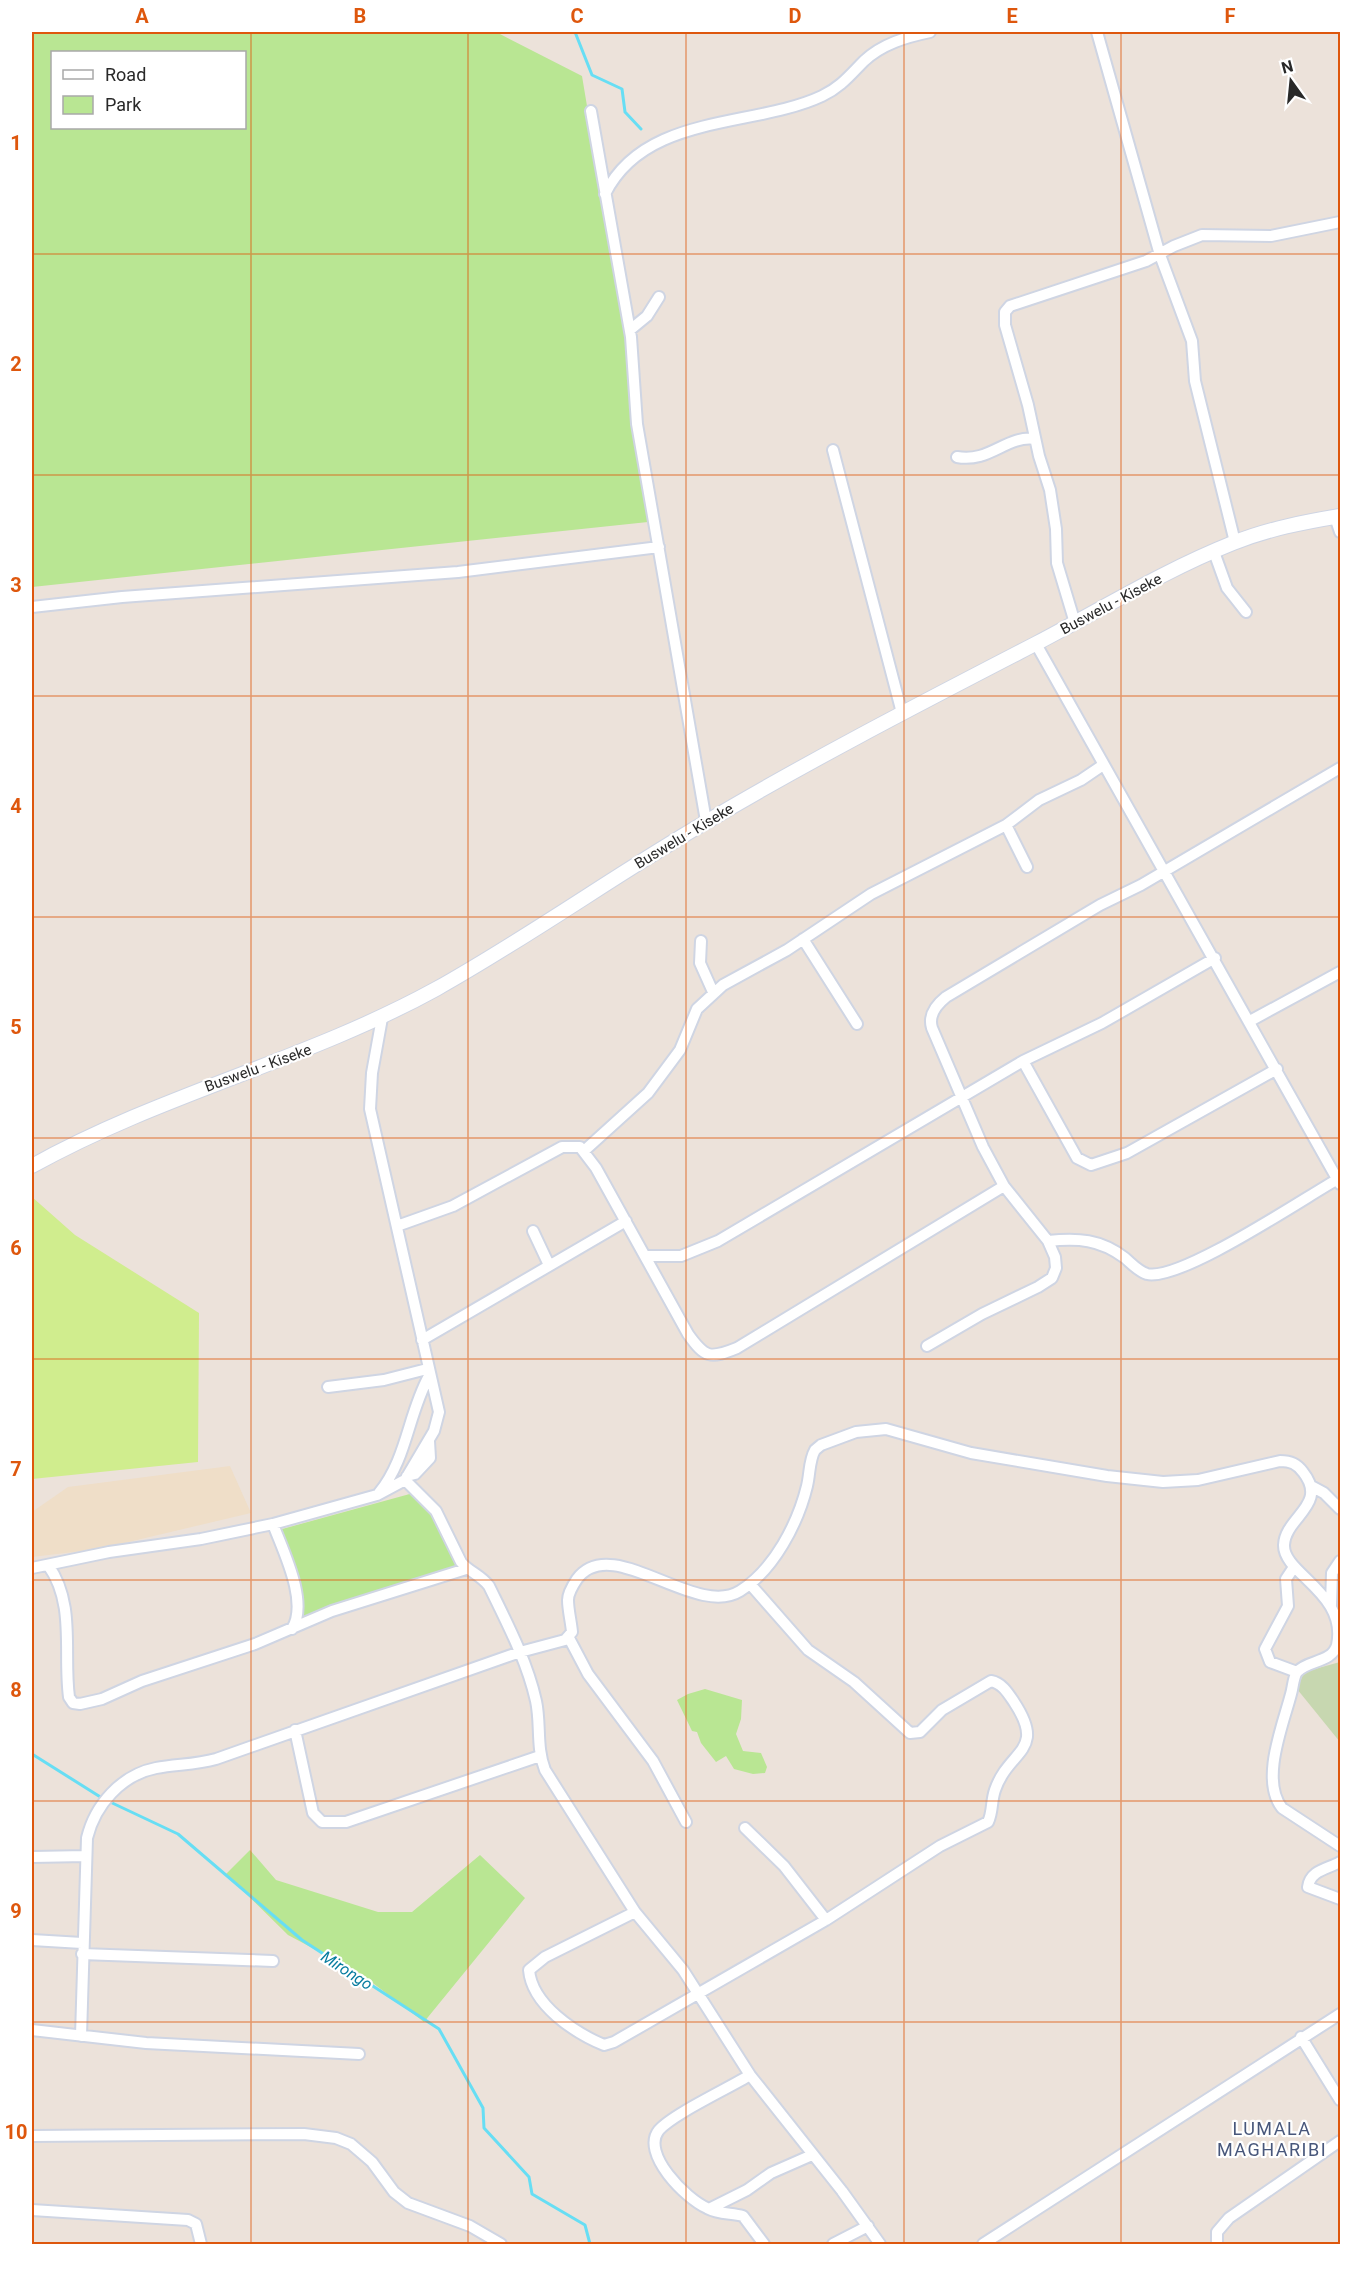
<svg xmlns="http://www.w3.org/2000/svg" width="1372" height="2276" viewBox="0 0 1372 2276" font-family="Roboto,sans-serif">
	<rect width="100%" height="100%" fill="#ece2da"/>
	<!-- education -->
	<path fill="#efdec8" d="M230 1466 251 1513 99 1549 32 1557V1512L68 1487Z"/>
	<!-- green -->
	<path fill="#b9e693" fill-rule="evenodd" d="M32 32H496L582 76 625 334 648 522 32 587ZM52 52H244V128H52Z
		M417 1492 463 1570 302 1620 275 1531Z
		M705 1689 742 1700 741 1719 736 1734 743 1751 761 1753 767 1767 765 1773 753 1774 734 1769 726 1756 716 1762 701 1743 697 1732 692 1731 677 1700 688 1694Z
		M250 1850 276 1880 378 1912H412L480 1855 525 1898 424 2022 361 1974 288 1935 226 1874Z"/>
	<!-- cemetery -->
	<path fill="#c7d7b0" d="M1340 1662V1742L1297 1689 1304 1672Z"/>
	<!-- pitch -->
	<path fill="#d0ed8e" d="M32 1197 75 1235 199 1313 198 1462 32 1479Z"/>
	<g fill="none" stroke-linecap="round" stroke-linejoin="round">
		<!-- stream -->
		<path stroke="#67def4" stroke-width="3" d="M575 32 592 75 622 89 625 112 641 129
			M32 1754 102 1798
			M108 1801 178 1834 302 1940 439 2029 483 2108 484 2128 529 2177 532 2194 585 2225 590 2244"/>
		<defs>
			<path id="minor" d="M1097 32 1160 255 1192 341 1195 381 1235 542
				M591 111 631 337 637 424 706 821
				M605 194C645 113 754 128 822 96 841 87 850 75 864 61 882 44 906 37 930 32
				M630 330 647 316 659 297
				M833 450 902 713
				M957 457C990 463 1006 435 1035 439
				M1335 517 1340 532
				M1214 552 1227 588 1246 612
				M32 607 122 597 458 572 659 547
				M1075 623 1057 563 1056 529 1050 490 1039 456 1028 405 1005 325V312L1010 306 1146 261 1174 246 1202 235 1271 236 1340 222
				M1036 644 1340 1184
				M1006 825 1027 867
				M803 939 857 1024
				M701 941 700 963 713 992
				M1250 1021 1340 972
				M1023 1061 1077 1158 1091 1165 1127 1153 1277 1069
				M585 1150 648 1093 680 1050 697 1009 723 985 787 950 871 894 1006 825 1039 800 1081 780 1103 765
				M397 1226 453 1206 562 1147H580L596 1168 688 1334C705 1358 710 1359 737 1348L1004 1186
				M533 1231 549 1265
				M1048 1241C1078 1238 1100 1239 1125 1258 1132 1264 1138 1271 1147 1274 1180 1282 1304 1198 1338 1179
				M645 1256H681L718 1241 1023 1061 1102 1023 1215 958
				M422 1340 626 1221
				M927 1346 982 1314 1038 1287 1052 1278 1056 1268 1055 1257 1048 1241 1004 1186 983 1147 932 1028C928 1015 936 1005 946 997L1100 905 1141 885 1340 768
				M328 1387 384 1380 427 1369
				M407 1476 415 1474 430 1458 429 1441
				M405 1480 436 1511 461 1562C469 1572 481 1575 489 1586 507 1623 527 1661 536 1701 541 1724 536 1747 545 1770L635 1912 683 1970 750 2075 842 2191 880 2244
				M1311 1486 1324 1493 1340 1509
				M379 1493C407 1459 408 1414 429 1376
				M273 1524C283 1551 309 1602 292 1629
				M48 1565C76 1604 63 1653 69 1697L73 1703 80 1704 102 1699 142 1681 255 1644 332 1611 466 1569
				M1294 1567 1286 1579 1288 1606 1265 1649 1270 1662 1297 1672
				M32 1568 109 1552 201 1539 273 1524 377 1495 405 1480 434 1431 439 1412 370 1109 372 1073 382 1018
				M1331 1605 1332 1573 1340 1561
				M569 1638 588 1674 653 1761 686 1822
				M295 1730 313 1813 322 1822H346L540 1756
				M745 1828 784 1866 826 1920
				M32 1857 86 1856
				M1340 1862C1328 1869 1310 1870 1308 1887L1340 1899
				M635 1912 545 1957 529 1970C532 2005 575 2033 604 2045L614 2042 826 1920 940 1846 988 1822C993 1812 991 1801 995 1790 1009 1749 1047 1752 1014 1702 1008 1693 1002 1683 991 1681L942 1710 920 1732 910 1733 854 1682 808 1650 750 1584
				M32 1940 82 1943
				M82 1954 273 1961
				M32 2030 146 2043 359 2054
				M81 2036 87 1838C95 1805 121 1775 156 1768 176 1764 195 1765 216 1759L520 1652 565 1640 572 1632C571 1621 568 1610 568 1600 568 1593 573 1585 577 1579 612 1532 695 1619 740 1591 774 1570 798 1523 807 1486 810 1474 809 1460 815 1450L821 1445 856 1432 886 1429 971 1453 1107 1476 1163 1482 1198 1480 1280 1461C1291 1461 1297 1464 1303 1472 1329 1505 1285 1517 1284 1545 1283 1574 1348 1593 1337 1645 1332 1663 1307 1660 1297 1672 1293 1678 1293 1688 1291 1694 1283 1725 1260 1780 1282 1808L1340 1846
				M1301 2037 1340 2100
				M750 2075C729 2088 673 2114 659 2130 640 2153 686 2199 707 2208 718 2214 731 2213 743 2216L764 2244
				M32 2136 304 2134 336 2138 351 2144 372 2162 394 2192 408 2203 470 2226 501 2244
				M709 2209 747 2190 771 2173 812 2155
				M32 2210 188 2220 196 2224 201 2244
				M833 2244 868 2226
				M983 2244 1340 2014
				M1217 2244V2232L1229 2218 1340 2141"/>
			<path id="secondary" d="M32 1166C161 1094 307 1060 436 989 529 937 615 875 706 822 814 758 925 701 1037 643 1102 609 1165 570 1233 543 1268 529 1304 522 1340 516"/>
		</defs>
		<!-- minor casing -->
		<use href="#minor" stroke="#cfd5e3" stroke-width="14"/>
		<!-- secondary casing -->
		<use href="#secondary" stroke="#cfd5e3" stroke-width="16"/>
		<!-- minor -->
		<use href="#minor" stroke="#fff" stroke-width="10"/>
		<!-- secondary -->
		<use href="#secondary" stroke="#fff" stroke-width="14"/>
	</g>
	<!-- grid -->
	<path fill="none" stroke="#de570d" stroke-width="1.5" stroke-opacity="0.55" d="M251 32V2244M468 32V2244M686 32V2244M904 32V2244M1121 32V2244M32 254H1340M32 475H1340M32 696H1340M32 917H1340M32 1138H1340M32 1359H1340M32 1580H1340M32 1801H1340M32 2022H1340"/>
	<g text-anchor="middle" stroke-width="4.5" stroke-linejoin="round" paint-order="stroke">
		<!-- street labels -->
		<g font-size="15" fill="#292929" stroke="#fff">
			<text transform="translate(1111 604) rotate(-28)" y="5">Buswelu - Kiseke</text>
			<text transform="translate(684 836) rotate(-31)" y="5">Buswelu - Kiseke</text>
			<text transform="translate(258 1068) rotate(-20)" y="5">Buswelu - Kiseke</text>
		</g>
		<!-- water labels -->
		<g font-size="16" font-style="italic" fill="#077c9f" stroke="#fff">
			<text transform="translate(347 1970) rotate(33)" y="6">Mirongo</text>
		</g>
		<!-- quarter labels -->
		<g font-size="18" letter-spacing="1.5" fill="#48577b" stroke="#fff">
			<text x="1272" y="2135">LUMALA<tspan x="1272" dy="21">MAGHARIBI</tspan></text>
		</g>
	</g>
	<!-- border -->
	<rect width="1372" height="2276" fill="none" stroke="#ffffff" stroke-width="66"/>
	<!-- legend -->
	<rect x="51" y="51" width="195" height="78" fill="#ffffff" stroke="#a9a9a9" stroke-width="1.5"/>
	<rect x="63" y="70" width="30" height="9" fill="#ffffff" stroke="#a9a9a9" stroke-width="1.5"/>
	<text x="105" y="81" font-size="18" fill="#292929">Road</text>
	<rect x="63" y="96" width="30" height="18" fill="#b9e693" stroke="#a9a9a9" stroke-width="1.5"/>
	<text x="105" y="111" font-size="18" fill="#292929">Park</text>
	<!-- north arrow -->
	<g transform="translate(1291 81) rotate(345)" stroke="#ffffff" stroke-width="4.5" paint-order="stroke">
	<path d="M0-4.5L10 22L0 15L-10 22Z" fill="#292929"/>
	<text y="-9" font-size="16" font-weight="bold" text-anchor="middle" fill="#292929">N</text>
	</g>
	<rect x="33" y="33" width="1306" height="2210" fill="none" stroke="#de570d" stroke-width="2"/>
	<g font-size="20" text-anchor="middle" font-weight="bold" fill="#de570d">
		<text x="142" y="23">A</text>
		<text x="360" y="23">B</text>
		<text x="577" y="23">C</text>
		<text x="795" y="23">D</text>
		<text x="1012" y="23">E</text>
		<text x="1230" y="23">F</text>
		<text x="16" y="150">1</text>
		<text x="16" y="371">2</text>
		<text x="16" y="592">3</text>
		<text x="16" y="813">4</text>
		<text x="16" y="1034">5</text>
		<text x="16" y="1255">6</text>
		<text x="16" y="1476">7</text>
		<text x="16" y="1697">8</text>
		<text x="16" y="1918">9</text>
		<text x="16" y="2139">10</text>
	</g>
</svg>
